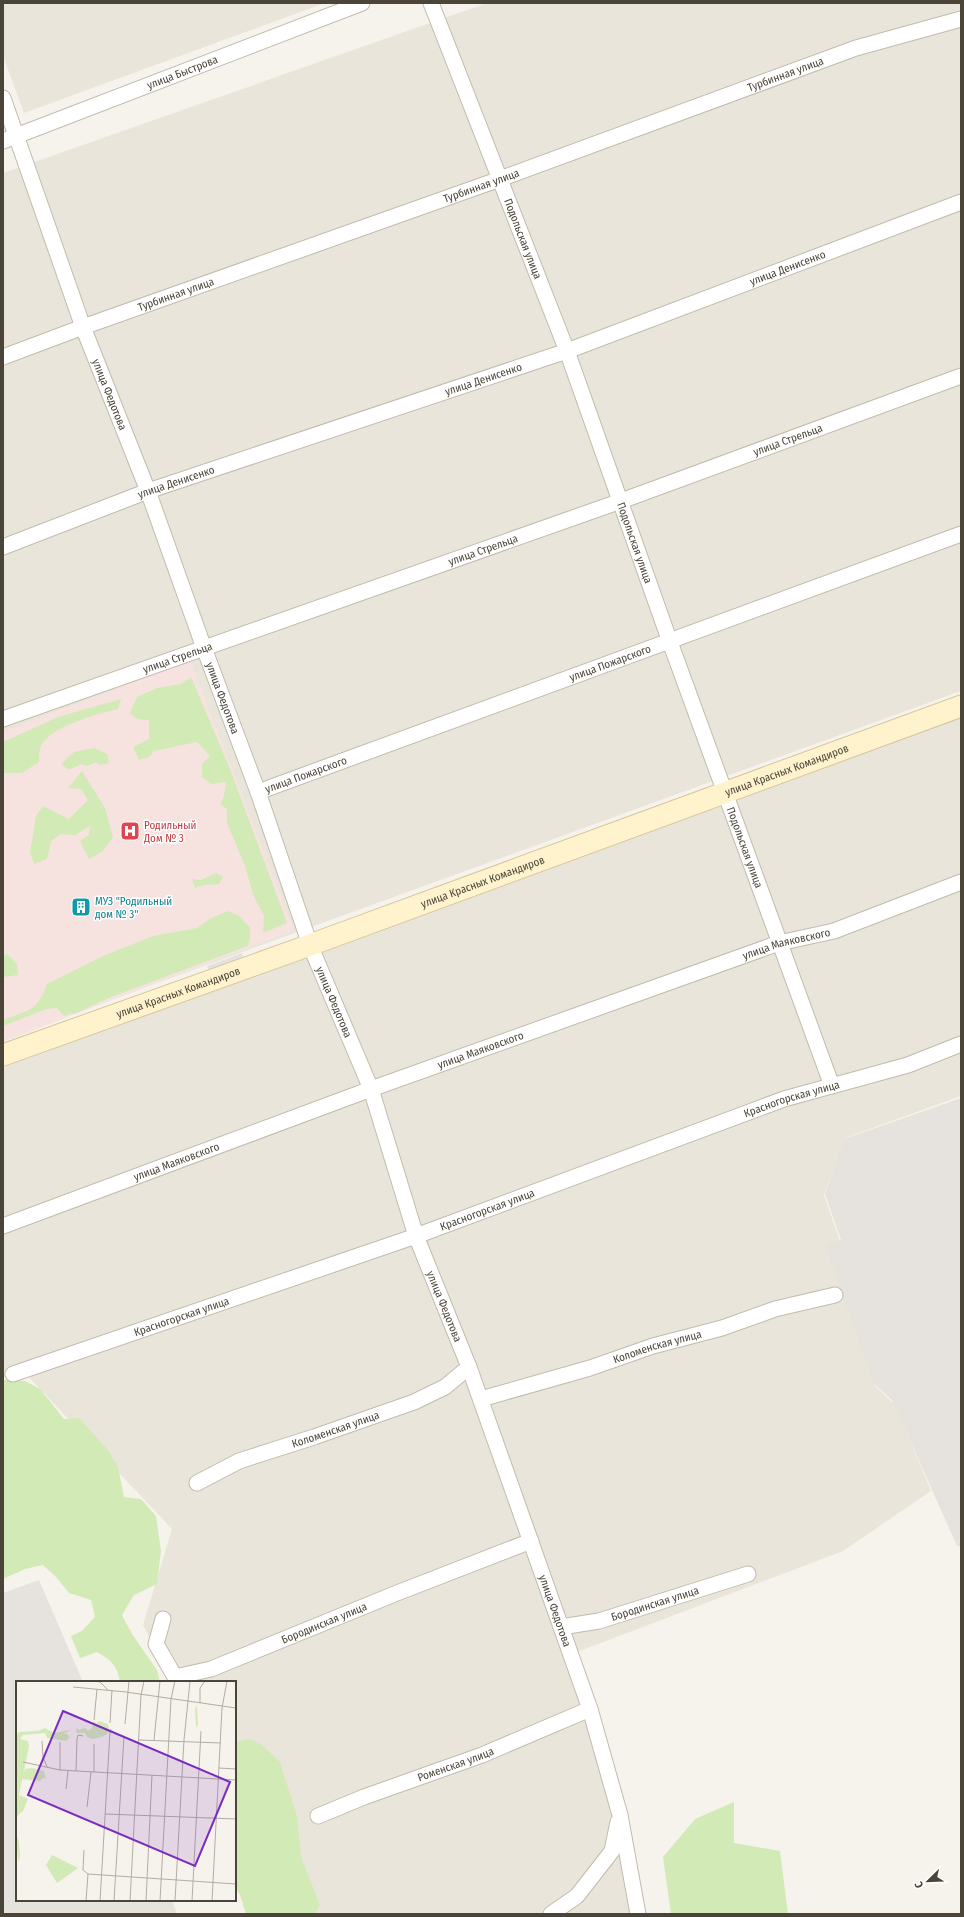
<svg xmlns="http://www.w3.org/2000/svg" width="964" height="1917" viewBox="0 0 964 1917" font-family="'Fira Sans Condensed',sans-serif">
	<rect width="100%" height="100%" fill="#f6f3ec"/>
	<!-- residential -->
	<path fill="#eae5da" d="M3 3H325L24 113 3 56Z
		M487 3H961V691L3 1039V173Z
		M961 703V1096L845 1138 824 1195 840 1241 849 1310 875 1386 895 1405 931 1491 843 1551 577 1652 642 1914H295L235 1799V1682H174L143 1625 172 1529 23 1371 3 1377V1063Z"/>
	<!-- industrial -->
	<path fill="#e6e2dd" d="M961 1098V1546H957L892 1400 874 1384 825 1245 841 1240 825 1194 844 1139Z
		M39 1580 83 1682H17V1900H172L177 1914H3V1593Z"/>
	<!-- medical -->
	<path fill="#f6e3e0" d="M190 660 294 930 3 1042V732Z"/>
	<!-- green -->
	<path fill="#d2eab5" d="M191 677 230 769 287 923 263 933 264 916 254 897 245 866 227 823V809L220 804 224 796 226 782 212 784 202 777V764L210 756 197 742 154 751 149 757 139 760 133 747 149 739V720L137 719 130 713 137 697 157 688 181 684Z
		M121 699 118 709C97 714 51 726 41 746 39 750 39 757 39 762L22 773H3V742L58 717Z
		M94 748 107 754 109 763 100 765 96 762 87 766 81 764 69 770 61 764 74 752Z
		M82 771 105 808 113 837 103 851 89 859 80 841 89 835 90 826 75 835 61 834 51 841 47 859 34 864 30 852 36 816 43 806 69 819 88 800 81 789 68 788Z
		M216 873 223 877 219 884 205 885 195 888 192 879 201 880Z
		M227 911 238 915 250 927V938L248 946 111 997 79 1012 64 1016 57 1008 46 1009 3 1026V1020C30 1009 36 1013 47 984L103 956 153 936 197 928 210 919Z
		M7 954 17 964 18 975 3 977V955Z
		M3 1380 25 1381 40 1389 64 1419 79 1418 108 1450 118 1467 124 1497 141 1499 156 1516 161 1551 157 1584 134 1595 122 1615 132 1634 157 1670 160 1682H120C118 1666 110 1659 97 1652L80 1658 71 1636 82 1631 95 1617 91 1600 69 1593 56 1577 43 1565 25 1569 3 1579Z
		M250 1739 262 1745 280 1762 297 1816 301 1857 320 1905 315 1914H246L240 1895 235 1887V1742Z
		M734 1802V1843L780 1851 788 1914H671L663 1857 695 1819Z"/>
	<!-- parking -->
	<path fill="#e5e3e0" d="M242 953 244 960 209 973 207 966Z"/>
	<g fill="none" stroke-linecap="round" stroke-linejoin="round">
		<defs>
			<g id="street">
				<path id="s1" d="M431 3 567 351 670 642 832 1086"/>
				<path id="s2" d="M3 98 83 327 148 491 204 648 258 792 310 945 371 1089 416 1236 469 1367 590 1709 620 1815 638 1914"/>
				<path id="s3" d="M3 141 362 3"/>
				<path id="s4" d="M3 357 83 327 500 179 856 48 961 19"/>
				<path id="s5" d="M3 547 148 491 567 351 961 202"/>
				<path id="s6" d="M3 719 621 501 961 376"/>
				<path id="s7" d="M258 792 961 534"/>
				<path id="s8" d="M3 1226 371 1089 779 943 834 931 961 882"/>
				<path id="s9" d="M13 1374 416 1236 784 1099 908 1065 961 1044"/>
				<path id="s10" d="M481 1399 590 1368 653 1346 722 1328 775 1309 835 1295"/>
				<path id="s11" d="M197 1483 239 1461 314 1437 414 1402 445 1387 469 1367"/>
				<path id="s12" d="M163 1619 156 1644 175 1677 211 1669 397 1593 531 1541"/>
				<path id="s13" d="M561 1627 599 1621 748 1574"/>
				<path id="s14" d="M318 1816 364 1797 482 1755 590 1709"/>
				<path d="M551 1914 577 1896 612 1851 618 1822"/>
			</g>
			<g id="secondary">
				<path id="s15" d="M3 1055 310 945 961 706"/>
			</g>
		</defs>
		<!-- street casing -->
		<use href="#street" stroke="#c2bbae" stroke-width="17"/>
		<!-- secondary casing -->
		<use href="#secondary" stroke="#d6c79b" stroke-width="23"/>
		<!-- street -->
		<use href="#street" stroke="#fff" stroke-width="15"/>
		<!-- secondary -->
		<use href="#secondary" stroke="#fff3cd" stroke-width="21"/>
	</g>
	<!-- icons -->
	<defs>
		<symbol id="hospital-square" viewBox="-11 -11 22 22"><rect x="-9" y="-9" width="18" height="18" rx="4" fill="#e0444e" stroke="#fff"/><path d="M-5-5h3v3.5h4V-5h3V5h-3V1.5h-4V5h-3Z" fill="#fff"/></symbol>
		<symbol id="building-square" viewBox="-11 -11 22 22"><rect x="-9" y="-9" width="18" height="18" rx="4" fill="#0f9aa8" stroke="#fff"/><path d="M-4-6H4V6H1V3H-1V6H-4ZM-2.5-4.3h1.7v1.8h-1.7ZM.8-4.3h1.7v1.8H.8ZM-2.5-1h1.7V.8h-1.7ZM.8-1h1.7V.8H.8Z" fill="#fff"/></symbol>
	</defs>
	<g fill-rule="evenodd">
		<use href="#hospital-square" x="119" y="820" width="22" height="22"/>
		<use href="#building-square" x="70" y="896" width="22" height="22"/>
	</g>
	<g text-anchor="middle" stroke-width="3" stroke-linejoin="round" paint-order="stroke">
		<!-- street labels -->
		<g font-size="11" fill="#4b4439" stroke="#fff">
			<text dy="4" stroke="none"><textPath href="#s3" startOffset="192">улица Быстрова</textPath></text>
			<text dy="4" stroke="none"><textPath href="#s4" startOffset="832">Турбинная улица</textPath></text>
			<text dy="4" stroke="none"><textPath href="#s4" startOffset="508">Турбинная улица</textPath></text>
			<text dy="4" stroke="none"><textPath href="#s1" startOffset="253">Подольская улица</textPath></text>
			<text dy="4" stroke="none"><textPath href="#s5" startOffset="833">улица Денисенко</textPath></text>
			<text dy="4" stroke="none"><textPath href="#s4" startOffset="184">Турбинная улица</textPath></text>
			<text dy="4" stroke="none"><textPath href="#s5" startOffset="509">улица Денисенко</textPath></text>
			<text dy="4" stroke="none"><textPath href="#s2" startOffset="315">улица Федотова</textPath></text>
			<text dy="4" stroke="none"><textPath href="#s6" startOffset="833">улица Стрельца</textPath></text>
			<text dy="4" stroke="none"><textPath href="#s5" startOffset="185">улица Денисенко</textPath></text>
			<text dy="4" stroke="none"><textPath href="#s1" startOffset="577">Подольская улица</textPath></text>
			<text dy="4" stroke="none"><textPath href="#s6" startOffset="509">улица Стрельца</textPath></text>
			<text dy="4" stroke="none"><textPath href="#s6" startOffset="185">улица Стрельца</textPath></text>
			<text dy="4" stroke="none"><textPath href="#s7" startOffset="375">улица Пожарского</textPath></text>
			<text dy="4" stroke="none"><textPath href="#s2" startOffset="639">улица Федотова</textPath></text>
			<text dy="4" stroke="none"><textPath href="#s15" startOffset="834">улица Красных Командиров</textPath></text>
			<text dy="4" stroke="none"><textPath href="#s7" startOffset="51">улица Пожарского</textPath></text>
			<text dy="4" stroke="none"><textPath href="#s1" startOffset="901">Подольская улица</textPath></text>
			<text dy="4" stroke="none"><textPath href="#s15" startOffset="510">улица Красных Командиров</textPath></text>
			<text dy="4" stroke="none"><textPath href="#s8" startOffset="833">улица Маяковского</textPath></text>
			<text dy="4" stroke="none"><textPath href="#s15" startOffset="186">улица Красных Командиров</textPath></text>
			<text dy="4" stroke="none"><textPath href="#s2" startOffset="963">улица Федотова</textPath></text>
			<text dy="4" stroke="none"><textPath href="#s8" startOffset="509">улица Маяковского</textPath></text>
			<text dy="4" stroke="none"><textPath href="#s9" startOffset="826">Красногорская улица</textPath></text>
			<text dy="4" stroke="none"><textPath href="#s8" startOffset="185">улица Маяковского</textPath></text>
			<text dy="4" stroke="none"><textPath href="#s9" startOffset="502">Красногорская улица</textPath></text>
			<text dy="4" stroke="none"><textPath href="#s2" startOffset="1287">улица Федотова</textPath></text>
			<text dy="4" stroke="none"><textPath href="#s9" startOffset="178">Красногорская улица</textPath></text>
			<text dy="4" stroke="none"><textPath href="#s10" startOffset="184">Коломенская улица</textPath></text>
			<text dy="4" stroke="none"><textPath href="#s11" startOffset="149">Коломенская улица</textPath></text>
			<text dy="4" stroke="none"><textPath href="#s13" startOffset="97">Бородинская улица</textPath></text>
			<text dy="4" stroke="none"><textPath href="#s2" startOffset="1611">улица Федотова</textPath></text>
			<text dy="4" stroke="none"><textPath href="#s12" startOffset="223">Бородинская улица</textPath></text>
			<text dy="4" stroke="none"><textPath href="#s14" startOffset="147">Роменская улица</textPath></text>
		</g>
		<!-- health labels -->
		<g font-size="11" fill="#be3a42" stroke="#fff" text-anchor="start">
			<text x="144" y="829">Родильный<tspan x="144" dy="13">Дом № 3</tspan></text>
		</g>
		<!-- culture labels -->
		<g font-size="11" fill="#0d838f" stroke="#fff" text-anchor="start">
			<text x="95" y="905">МУЗ "Родильный<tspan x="95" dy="13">дом № 3"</tspan></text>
		</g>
	</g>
	<!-- overview -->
	<g transform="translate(16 1681)">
		<rect width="220" height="220" fill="#f6f3ec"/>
		<path d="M181 25 182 44 180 46 179 28ZM78 40 80 43 83 40 92 43 93 48H97L88 55 77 58 71 56 69 52H60L61 45 62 49 69 47 72 50 76 47ZM29 47 38 52 55 49 47 53H51L53 56 56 54 50 60 31 57 29 52 7 54 4 58 12 60 13 65 3 114 12 118 7 130 0 136V56L3 51 22 50ZM16 87 28 90 30 98 27 97 24 100 6 98 9 88ZM0 152 3 161 4 177 2 180ZM36 174 62 187 41 202 30 184Z" fill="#d2eab5"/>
		<path fill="none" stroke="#b2ada4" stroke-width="1" d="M77 0 84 1 92 9M57 6 110 11 220 27M184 22V7L189 0M78 39 81 8M94 42 96 9M109 43 113 0M123 59 205 62M138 59 144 0M26 60 27 76 31 86M78 63V91M7 81 44 89 220 99M203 87 220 88M44 89V61M60 90 61 58 62 54 67 55M50 108 52 90M71 126 75 91M89 133 220 138M68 169 67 189 72 193M72 193 220 203M70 220 72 193M84 220 94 51M98 220 108 55M114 220 125 14 128 0M130 220 136 94M144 220 155 18 159 0M159 220 168 59 174 0M176 220 185 50M196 220 206 27 211 0"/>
		<path fill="#7b2cbf" fill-opacity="0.15" stroke="#7b2cbf" stroke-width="2" d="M47 30 214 101 179 185 12 114Z"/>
		<rect width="220" height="220" fill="none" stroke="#4b4439" stroke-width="2"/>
	</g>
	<!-- border -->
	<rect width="964" height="1917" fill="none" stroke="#4b4439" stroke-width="8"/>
	<!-- north arrow -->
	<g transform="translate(928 1881) rotate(247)" stroke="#ffffff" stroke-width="3" paint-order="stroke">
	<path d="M0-3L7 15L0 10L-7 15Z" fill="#4b4439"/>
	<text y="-6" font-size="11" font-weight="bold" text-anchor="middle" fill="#4b4439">С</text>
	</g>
</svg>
